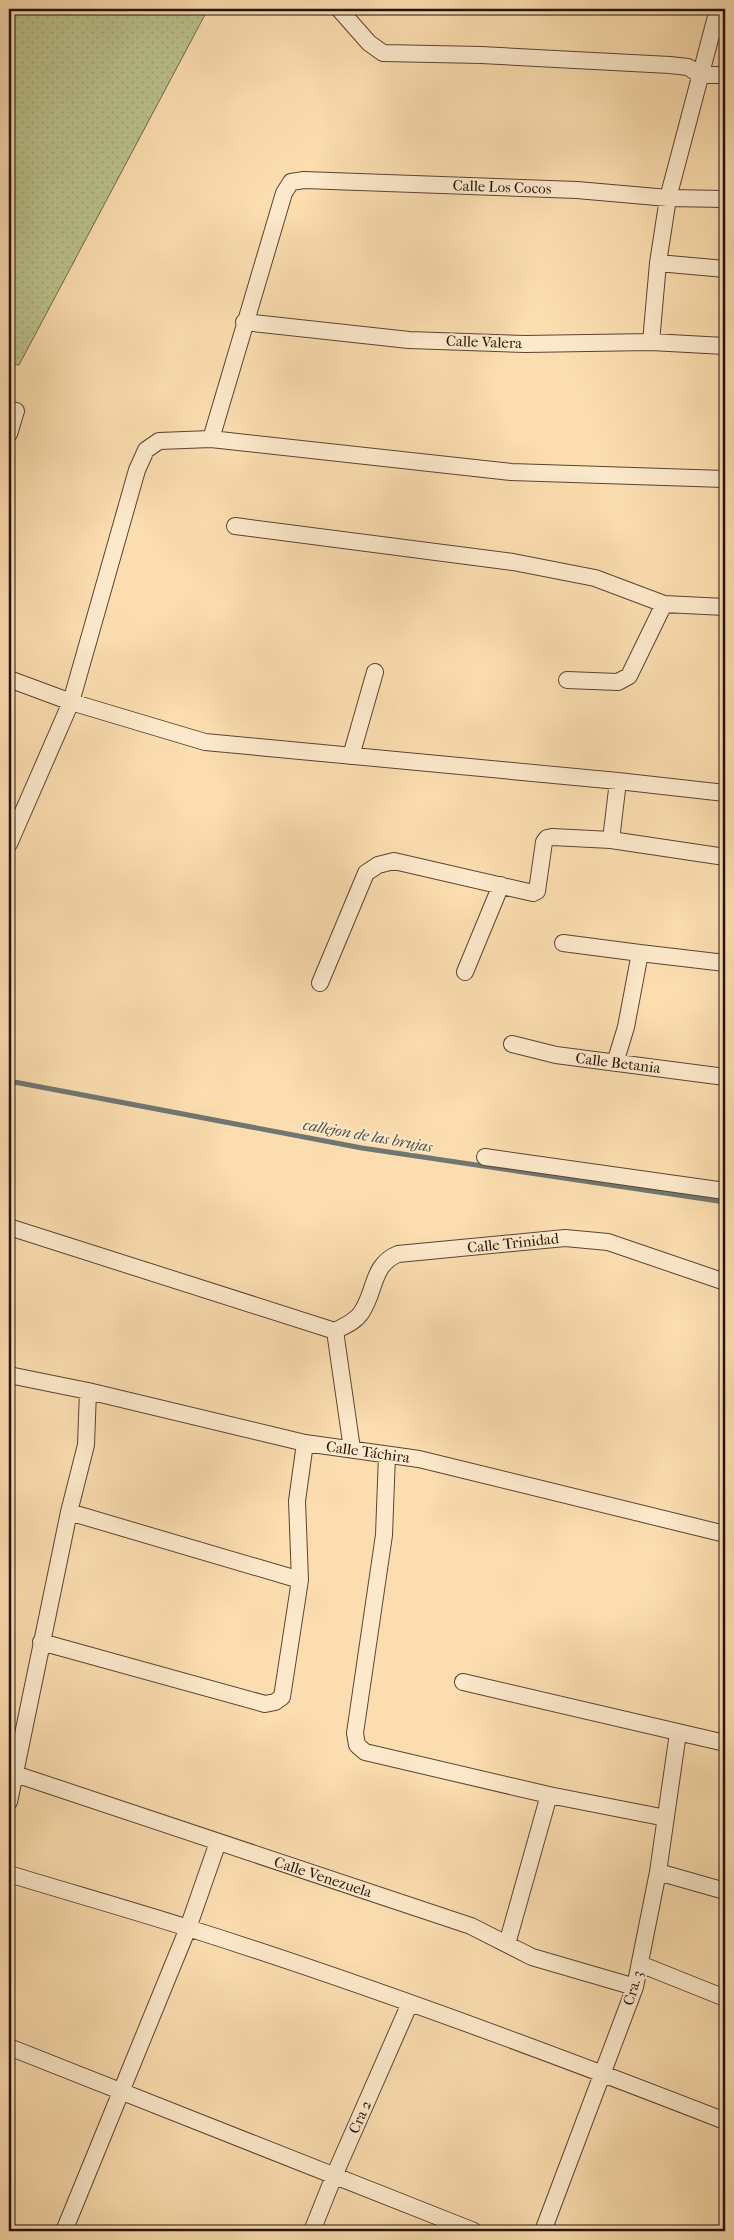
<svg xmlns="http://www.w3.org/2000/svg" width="734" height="2240" viewBox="0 0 734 2240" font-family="'IM FELL French Canon',serif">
	<defs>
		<pattern id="grass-dots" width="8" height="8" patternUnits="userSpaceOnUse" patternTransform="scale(1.25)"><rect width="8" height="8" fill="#bbc28d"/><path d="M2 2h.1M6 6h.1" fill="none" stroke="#a1a678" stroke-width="1.8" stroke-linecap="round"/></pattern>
	</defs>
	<rect width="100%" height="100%" fill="#fbddaf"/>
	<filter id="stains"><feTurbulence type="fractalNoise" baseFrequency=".004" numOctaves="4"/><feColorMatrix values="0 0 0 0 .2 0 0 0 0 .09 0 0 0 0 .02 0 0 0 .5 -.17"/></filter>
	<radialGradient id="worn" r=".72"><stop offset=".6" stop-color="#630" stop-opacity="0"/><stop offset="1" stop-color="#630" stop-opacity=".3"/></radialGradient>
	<!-- grass -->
	<path fill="url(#grass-dots)" stroke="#706a4a" d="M9 9H208L19 365 9 364Z"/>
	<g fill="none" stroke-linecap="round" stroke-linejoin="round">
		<!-- stream -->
		<path stroke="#707670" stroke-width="5" d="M9 1081 362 1148 725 1202"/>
		<defs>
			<path id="minor" d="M339 9 369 43 383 53 481 55 670 65 688 67 700 75H725
				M658 263 725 269
				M244 322 409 340 525 344 651 342 725 346
				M651 342 658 263 668 198 718 9
				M9 410 16 411 9 434
				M211 439 511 472 725 479
				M235 526 513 562 595 578 664 604
				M9 679 71 702 205 742 618 781 725 793
				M567 680 618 682 629 676 664 604 725 607
				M351 756 375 672
				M611 840 618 781
				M9 844 71 702 137 470 146 450 159 441 211 439 284 193 291 182 304 180 577 190 668 198 725 199
				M563 943 640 953
				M465 972 501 885
				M320 983 366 873 378 865 394 861 533 893 537 891 544 842 547 838 552 837 611 840 725 857
				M512 1044 556 1055 725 1077
				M615 1063 626 1027 640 953 725 963
				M485 1157 725 1191
				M9 1227 335 1331 352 1449
				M335 1331C344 1326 355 1322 361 1313 376 1292 371 1265 398 1254L565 1238 608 1242 725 1282
				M9 1375 88 1391 305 1443 419 1459 725 1534
				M387 1455 384 1535 355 1733 357 1745 365 1752 549 1795 666 1818
				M69 1512 300 1580
				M41 1642 265 1704 275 1702 282 1697 300 1580 297 1501 305 1443
				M463 1682 725 1743
				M9 1772 471 1926 532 1957 635 1987
				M9 1802 69 1512 86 1445 88 1391
				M658 1872 725 1891
				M9 1874C68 1892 128 1909 188 1928 369 1985 548 2052 725 2121
				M507 1944 549 1795
				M640 1964 725 1998
				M9 2047 474 2231
				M64 2231 188 1928 218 1842
				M312 2231 334 2176 410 2003
				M543 2231 635 1987 658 1872 678 1733"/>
		</defs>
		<!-- minor casing -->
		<use href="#minor" stroke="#5a4432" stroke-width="18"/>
		<!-- minor -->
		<use href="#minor" stroke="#fce9cb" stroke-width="16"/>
	</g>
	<g text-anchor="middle" stroke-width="4" stroke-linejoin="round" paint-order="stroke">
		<!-- street labels -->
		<g font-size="15" fill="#251108" stroke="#fce9cb">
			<text transform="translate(502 187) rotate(2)" y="5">Calle Los Cocos</text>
			<text transform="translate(484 342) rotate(2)" y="5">Calle Valera</text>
			<text transform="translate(618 1063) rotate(7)" y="5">Calle Betania</text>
			<text transform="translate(513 1243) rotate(-6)" y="5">Calle Trinidad</text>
			<text transform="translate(368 1452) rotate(8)" y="5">Calle Táchira</text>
			<text transform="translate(323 1877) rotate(18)" y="5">Calle Venezuela</text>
			<text transform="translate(633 1988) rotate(-73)" y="5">Cra. 3</text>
			<text transform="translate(360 2117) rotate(-66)" y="5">Cra 2</text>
		</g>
		<!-- water labels -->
		<g font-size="16" font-style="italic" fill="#514c45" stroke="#fce9cb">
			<text transform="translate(368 1135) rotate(10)" y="6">callejon de las brujas</text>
		</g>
	</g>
	<!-- margin -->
	<rect width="734" height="2240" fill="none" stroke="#fbddaf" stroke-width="30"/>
	<rect x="10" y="10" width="714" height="2220" fill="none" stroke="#251108" stroke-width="2.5"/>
	<rect x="15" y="15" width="704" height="2210" fill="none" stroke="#251108"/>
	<rect width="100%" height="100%" filter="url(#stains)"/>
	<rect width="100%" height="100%" fill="url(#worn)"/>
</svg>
